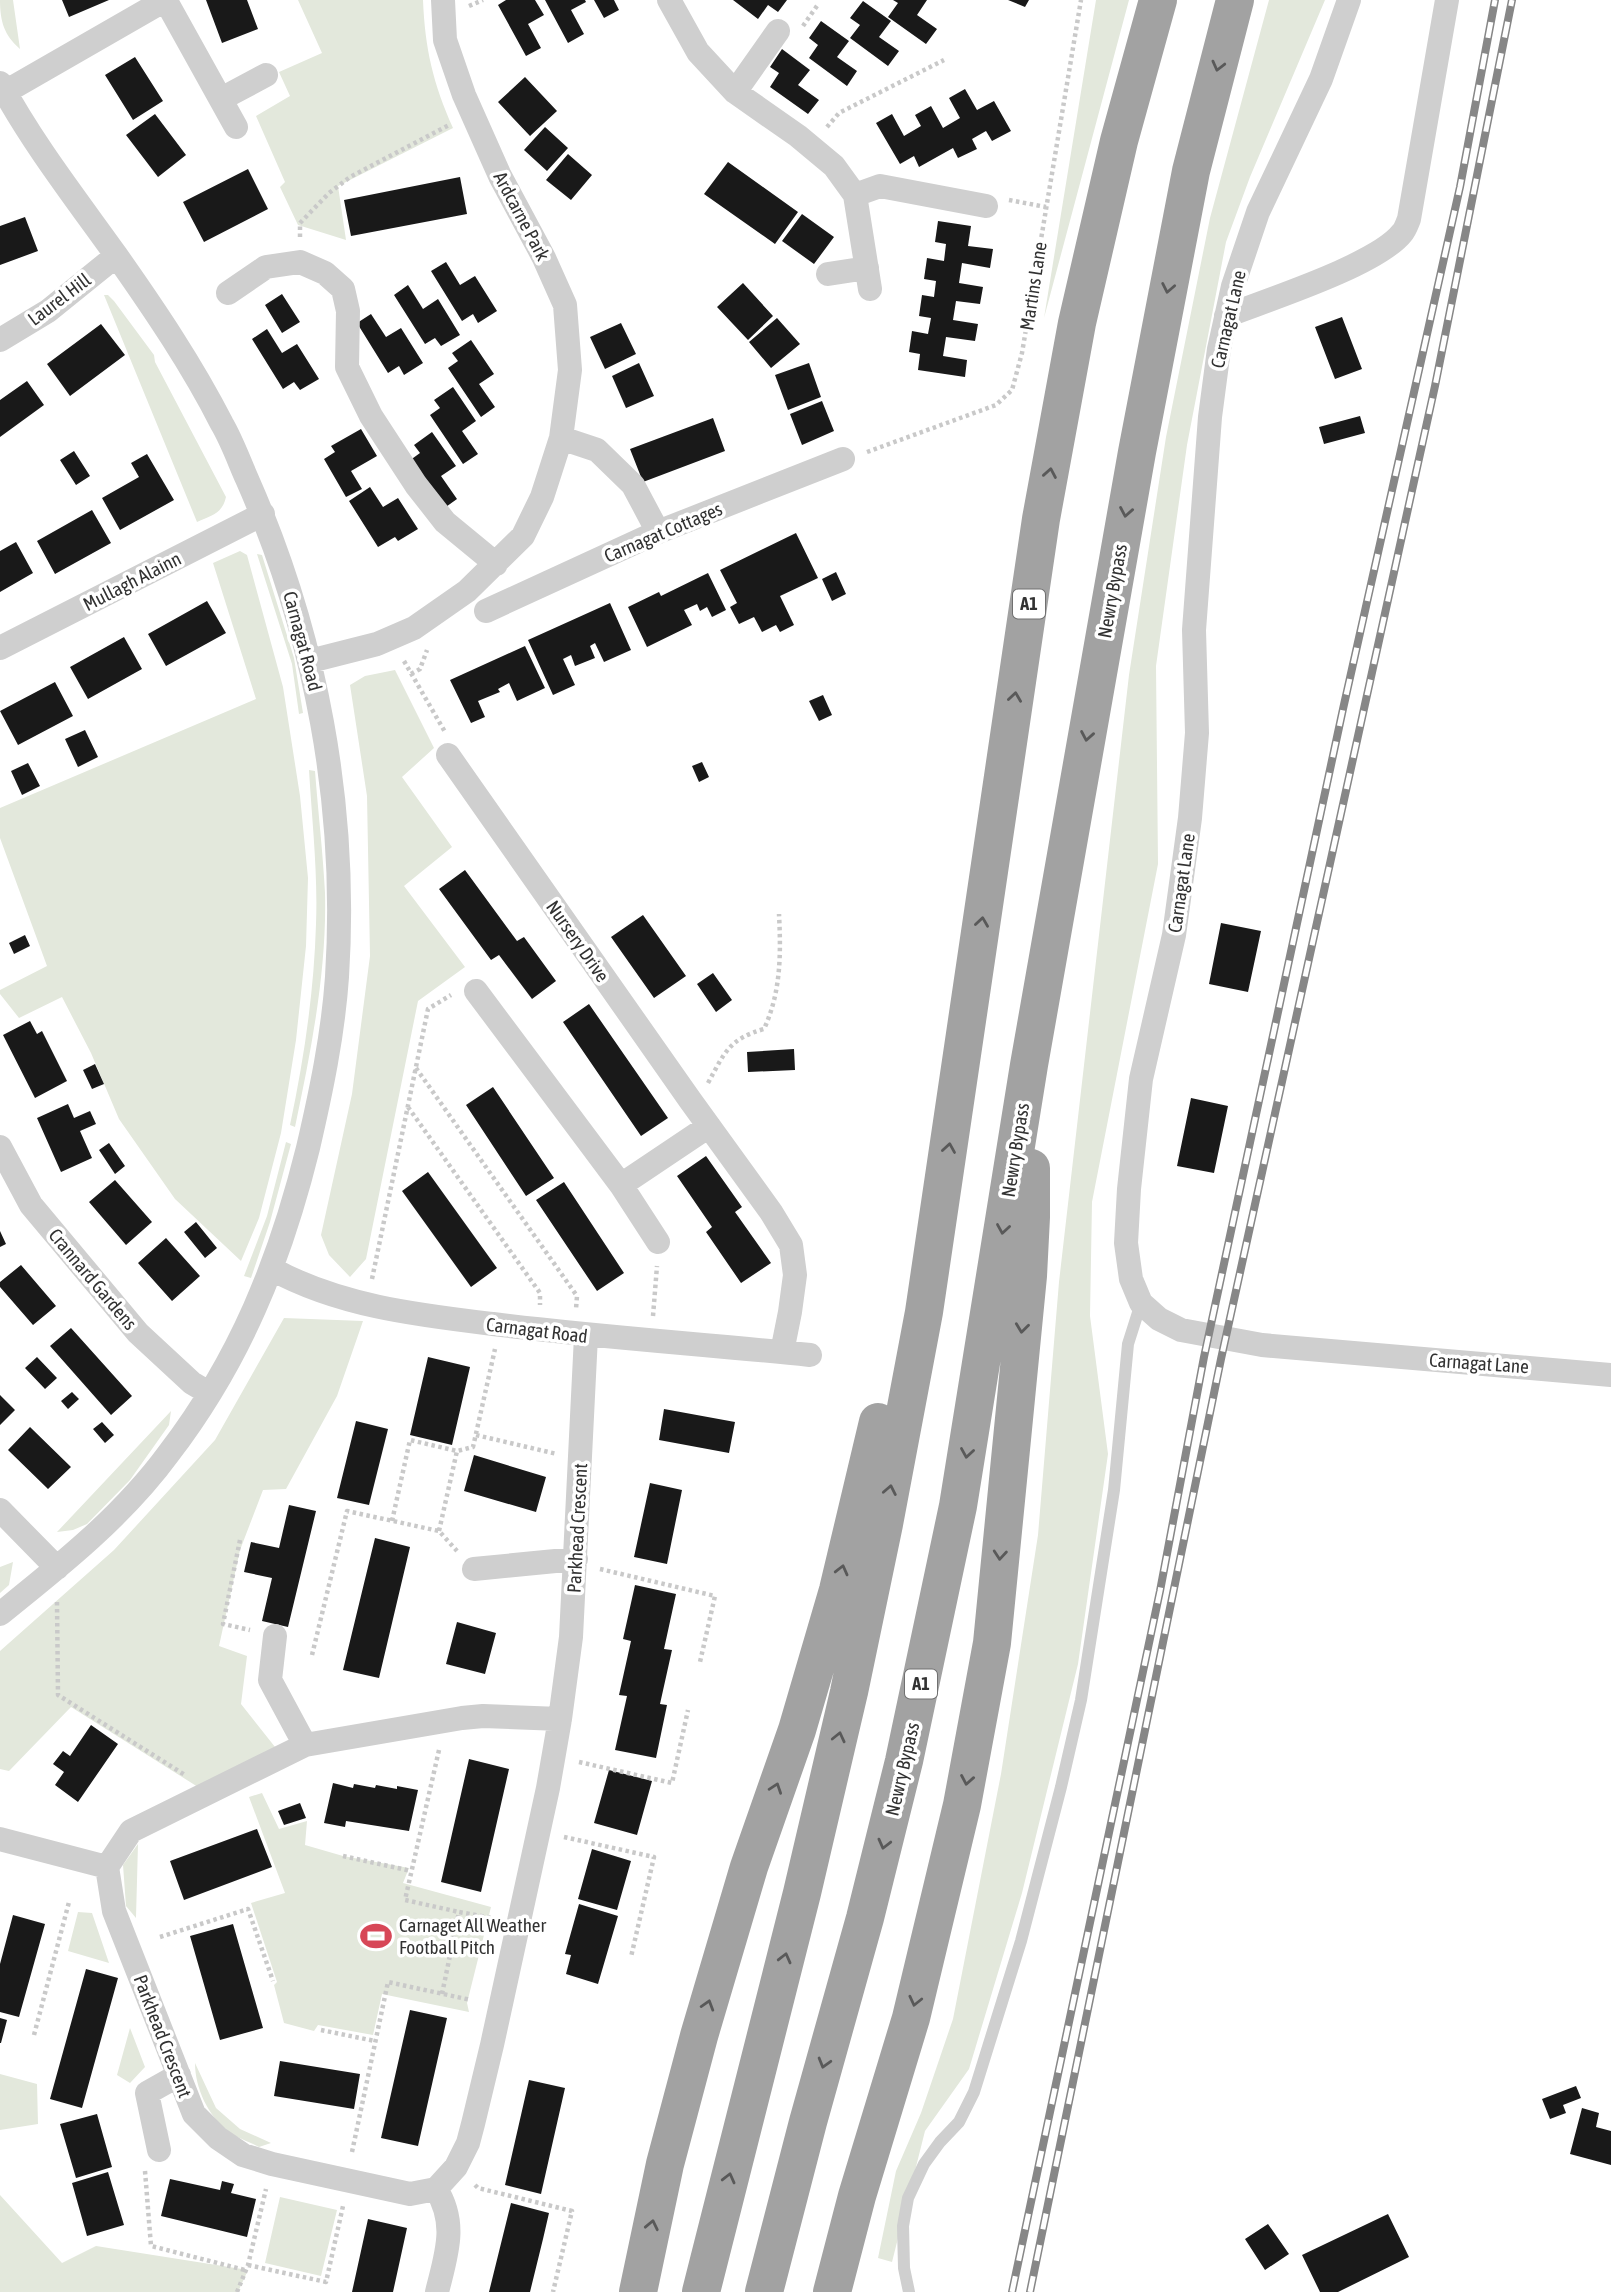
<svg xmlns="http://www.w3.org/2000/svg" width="1611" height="2292" viewBox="0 0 1611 2292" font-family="'Asap Condensed',sans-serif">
	<rect width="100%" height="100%" fill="#fff"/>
	<!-- green -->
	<path fill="#e3e8dc" d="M0 0H13L20 49C4 35 0 21 0 0Z
		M298 0H423C425 49 433 83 453 128L338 186 346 240 298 225 280 187 285 182 256 116 290 96 279 72 322 53Z
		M1096 0H1129L1044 318Z
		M1269 0H1325L1250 177 1226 242 1187 445 1156 666 1158 864 1092 1202 1090 1316 1108 1454 1078 1664 1022 1893 969 2069 925 2131 892 2262 878 2258 896 2171 921 2113 953 2019 1001 1774 1038 1535 1059 1282 1129 675 1166 437 1210 218Z
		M104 295H108L114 301 154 355 155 362 226 497C222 514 212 515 197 522Z
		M240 551 247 555 283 687 300 796 308 878 306 946 296 1040 281 1133 259 1218 241 1261 175 1199 119 1119 91 1053 62 997 19 1018 0 994V990L47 966 0 838V808L256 699 213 563Z
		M257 554 262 555 294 658 303 713 299 714 292 664Z
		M395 670 434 748 402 777 452 847 404 886 465 967 418 1001 366 1259 350 1277 329 1255 321 1235 352 1094 370 956 367 796 350 685 365 676Z
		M309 770 315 771C318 811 323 853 325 893 327 971 311 1051 295 1127L290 1125C304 1059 314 992 316 924 318 873 312 821 309 770Z
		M286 1142 291 1144 270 1222 251 1278 244 1276 267 1216Z
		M284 1318 363 1321 337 1396 286 1489 263 1490 240 1550 219 1646 247 1656 241 1704 279 1752 198 1787 71 1707 9 1771 0 1769V1651L114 1550 215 1440Z
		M171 1411 169 1425 130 1480 87 1524 73 1530 57 1532Z
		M13 1562 9 1585 0 1593V1567Z
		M262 1793 279 1829 307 1821 305 1845 343 1856 409 1868 403 1883 491 1907 467 2003 469 2012 382 1994 373 2035 318 2025 314 2031 284 2023 274 1985 277 1982 251 1903 285 1893 249 1797Z
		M138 1844 136 1917V1918L126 1906 123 1865Z
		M78 1912 92 1913 109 1963 68 1951Z
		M130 2028 145 2067 130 2083 117 2075Z
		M195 2063 216 2108 240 2129 271 2143 259 2147C250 2142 237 2138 229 2132 208 2116 195 2088 195 2063Z
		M0 2074 37 2084 38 2124 0 2130Z
		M0 2195 62 2263 96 2246 248 2270 238 2292H0Z
		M280 2197 337 2210 321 2276 265 2263Z"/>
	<!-- building -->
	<path fill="#191919" d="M62 0H109L69 17Z
		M206 0H247L258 29 222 43Z
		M506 0H535L544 15 528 24 541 48 526 56 498 5Z
		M545 0H585L586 2 571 10 584 34 568 43Z
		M594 0H614L619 10 604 18Z
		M733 0H787L778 12 768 5 758 19Z
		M893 0H927L917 15 937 29 926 44 888 17 898 3Z
		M1008 0H1029L1025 7Z
		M863 1 891 21 879 37 899 51 888 66 850 38 860 25 850 18Z
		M821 21 849 41 837 57 857 71 847 86 809 58 818 45 809 38Z
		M782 49 810 70 798 85 819 100 808 114 770 87 779 73 770 67Z
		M135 57 163 101 133 120 105 75Z
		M525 77 557 111 530 136 498 102Z
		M965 89 977 110 994 101 1011 131 992 141 986 131 972 139 977 149 958 158 953 148 919 167 914 156 900 164 876 123 892 114 904 136 921 126 915 115 931 106 943 128 960 118 949 98Z
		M155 114 186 155 158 177 126 135Z
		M545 127 568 148 547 171 524 150Z
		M568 154 592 175 571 200 546 180Z
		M728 162 798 212 775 244 704 194Z
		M248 169 268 209 204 242 183 202Z
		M460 177 467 214 351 236 344 200Z
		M802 214 834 237 814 264 782 241Z
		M25 217 38 251 0 265V226Z
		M938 221 971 226 968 246 993 249 990 268 962 263 959 283 983 287 980 304 956 301 953 320 978 324 975 341 946 337 943 356 967 360 965 377 918 370 920 354 909 352 912 331 928 334 931 318 919 316 922 295 934 297 936 281 924 279 927 258 944 261 946 244 935 242Z
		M446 262 460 285 475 276 497 311 478 323 473 314 462 321 431 271Z
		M743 283 773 316 748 340 717 307Z
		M408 285 423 309 438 299 460 335 441 346 435 338 425 344 394 295Z
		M282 294 300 322 282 333 265 305Z
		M371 314 386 337 401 328 423 363 404 375 399 366 388 373 357 323Z
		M1342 317 1362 369 1335 379 1315 327Z
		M777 318 800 344 771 368 749 342Z
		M621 323 636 354 605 369 590 337Z
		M101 324 125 355 70 396 47 364Z
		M267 329 282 353 297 344 319 379 300 390 294 382 283 389 252 339Z
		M471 340 494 374 479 384 495 407 481 417 448 368 458 361 452 353Z
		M639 363 654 396 626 408 612 376Z
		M809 363 821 397 788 410 775 375Z
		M27 381 44 405 0 437V400Z
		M453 387 476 421 462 431 478 454 463 464 430 415 440 408 434 400Z
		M822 401 834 431 802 445 790 414Z
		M1360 416 1365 433 1324 444 1319 427Z
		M713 418 725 451 643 482 630 449Z
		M361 429 377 456 351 471 362 489 346 497 324 459 335 452 331 446Z
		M432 432 456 466 441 476 457 499 443 509 409 461 420 453 414 445Z
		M74 451 90 476 76 485 60 460Z
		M147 454 174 500 120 530 102 498 139 477 131 463Z
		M370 487 383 507 398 498 418 529 398 541 395 537 378 547 349 501Z
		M92 510 111 543 55 574 37 541Z
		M796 533 818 578 780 596 794 625 780 632 776 625 762 632 754 617 739 624 730 607 737 603 720 570Z
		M16 542 33 573 0 592V551Z
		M836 572 846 594 832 601 822 579Z
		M708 573 726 610 712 617 707 607 700 611 697 604 684 610 692 625 647 647 628 607 659 592 661 596Z
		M207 601 226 633 166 666 148 634Z
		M610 603 631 650 604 662 595 643 590 646 595 658 575 666 571 655 563 659 575 685 553 695 528 640Z
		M124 637 142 669 88 699 70 667Z
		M525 646 545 688 517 701 509 683 498 689 500 692 478 701 485 717 471 723 450 680Z
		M55 682 73 716 18 745 0 711Z
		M823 695 832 715 819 721 809 701Z
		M85 730 98 757 78 767 65 739Z
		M702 762 709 777 699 782 692 766Z
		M28 763 40 786 22 795 11 771Z
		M465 870 517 941 524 937 556 981 532 999 499 955 491 960 439 889Z
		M643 915 686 976 654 998 611 937Z
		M1221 923 1261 931 1248 992 1209 984Z
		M25 935 30 946 14 954 9 943Z
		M713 973 732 1000 716 1012 697 984Z
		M589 1004 668 1118 641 1136 563 1022Z
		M30 1021 37 1034 42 1031 67 1081 35 1098 3 1035Z
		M794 1049 795 1070 748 1072 747 1052Z
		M95 1064 104 1084 92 1089 83 1070Z
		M493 1087 554 1178 526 1196 466 1105Z
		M1191 1098 1228 1106 1214 1173 1177 1166Z
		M68 1104 74 1118 90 1111 96 1124 80 1131 92 1158 61 1172 37 1118Z
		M109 1143 125 1166 115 1174 99 1150Z
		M706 1156 742 1207 735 1212 771 1263 741 1283 706 1232 712 1227 677 1176Z
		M428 1172 497 1268 471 1287 402 1191Z
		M115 1180 152 1222 126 1245 89 1202Z
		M564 1182 624 1273 597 1291 536 1200Z
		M196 1222 217 1248 205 1258 184 1232Z
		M0 1231 6 1244 0 1247Z
		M166 1238 200 1276 172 1301 138 1263Z
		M21 1265 56 1306 33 1325 0 1287V1282Z
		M71 1328 132 1396 111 1415 50 1346Z
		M37 1357 57 1378 45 1389 25 1368Z
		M428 1357 470 1367 452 1445 410 1435Z
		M72 1392 79 1399 68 1409 61 1401Z
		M0 1395 15 1410 0 1425Z
		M664 1409 735 1422 729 1453 659 1440Z
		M356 1421 388 1429 369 1505 337 1498Z
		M102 1422 114 1435 105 1443 93 1429Z
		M30 1427 71 1467 48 1489 8 1450Z
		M474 1455 546 1477 536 1512 464 1491Z
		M650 1483 682 1490 667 1564 634 1557Z
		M289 1505 316 1511 288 1627 262 1621 272 1578 244 1572 251 1542 279 1548Z
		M375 1538 410 1547 379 1678 343 1670Z
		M635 1585 676 1594 664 1649 672 1650 660 1704 667 1705 656 1758 615 1750 627 1696 619 1695 631 1641 623 1639Z
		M457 1622 496 1633 485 1674 446 1664Z
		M91 1725 118 1744 78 1802 55 1785 64 1772 53 1764 63 1751 70 1756Z
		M469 1759 509 1769 481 1892 441 1882Z
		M609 1770 652 1781 637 1835 594 1823Z
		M333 1783 353 1788 354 1784 375 1788 376 1785 397 1789V1786L418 1790 409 1831 346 1821 345 1827 324 1823Z
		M300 1803 306 1818 284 1825 278 1811Z
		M257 1829 272 1867 184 1900 170 1861Z
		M592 1849 631 1861 617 1910 578 1899Z
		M579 1904 618 1916 598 1984 566 1974 571 1955 565 1954Z
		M13 1915 45 1924 19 2017 0 2012V1964Z
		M233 1924 263 2028 220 2040 190 1936Z
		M86 1969 118 1978 82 2108 50 2099Z
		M410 2010 447 2018 418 2146 381 2138Z
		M0 2018 7 2020 1 2043H0Z
		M280 2061 360 2074 354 2109 274 2096Z
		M529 2080 565 2088 541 2194 505 2185Z
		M1576 2086 1581 2098 1563 2105 1566 2113 1550 2119 1542 2099Z
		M1582 2108 1599 2113 1596 2127 1611 2131V2165L1570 2154Z
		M97 2114 112 2167 76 2178 60 2124Z
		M108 2172 124 2225 87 2236 72 2183Z
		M170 2179 220 2190 222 2181 234 2184 231 2193 256 2199 247 2237 161 2216Z
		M511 2203 549 2213 543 2239 530 2292H489Z
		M1388 2214 1409 2257 1338 2292H1320L1302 2255Z
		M368 2219 407 2228 393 2292H352Z
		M1268 2224 1289 2254 1265 2270 1245 2239Z"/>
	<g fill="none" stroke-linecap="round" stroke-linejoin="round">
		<!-- path -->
		<path stroke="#c9c9c9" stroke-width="4.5" stroke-dasharray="3.5 3.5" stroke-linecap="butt" d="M469 6 483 0
			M803 26 819 3
			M827 127 839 113 944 60
			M1009 200 1046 207
			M300 237V223L329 193 350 177 449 125
			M867 452 996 405 1012 390 1022 353 1081 0
			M404 661 445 732
			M411 674 420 669 427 650
			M416 1068 577 1296 576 1309
			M708 1083C725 1052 729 1039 764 1029 781 992 781 954 779 914
			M408 1107 540 1293V1305
			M372 1279 428 1009 451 995
			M653 1316 657 1266
			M476 1435 557 1454
			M392 1521 410 1440 457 1451 473 1447 495 1349
			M439 1531 457 1451
			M240 1540 223 1624 250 1630
			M600 1569 715 1596 700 1662
			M57 1602 58 1695 185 1775
			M312 1655 347 1511 439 1531 457 1551
			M439 1750 405 1900 459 1912
			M579 1762 672 1783 688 1710
			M564 1837 654 1857 631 1957
			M343 1856 411 1871
			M160 1937 248 1909 273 1981
			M442 1994 459 1912 492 1918
			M321 2030 375 2041
			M34 2035 69 1902
			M352 2152 388 1982 471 2000
			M145 2171 151 2246 245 2270
			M475 2185 478 2188 572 2211 553 2292
			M248 2265 326 2282 343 2206
			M237 2292 248 2265 266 2189"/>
		<!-- service -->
		<path stroke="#cfcfcf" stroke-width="12" d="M909 2292 904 2268 903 2226 908 2198 924 2164 940 2142 959 2122 974 2092 1021 1941 1061 1787 1081 1700 1114 1490 1128 1344 1141 1303"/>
		<!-- minor -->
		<path stroke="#cfcfcf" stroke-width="24" d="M669 0 698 52 735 92 798 136 834 166 855 195 870 289
			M1349 0 1321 79 1258 212 1233 286 1219 349 1210 417 1194 630 1197 733 1190 818 1174 935 1141 1079 1129 1189 1126 1243 1131 1279 1141 1303 1159 1319 1181 1330 1262 1345 1611 1375
			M166 1 236 127
			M0 83C33 144 76 199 116 255 154 309 192 365 222 424 232 441 239 461 247 479 316 635 348 806 337 977 333 1035 321 1092 308 1148 280 1261 240 1360 169 1453 123 1516 60 1566 0 1614
			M5 92 165 0
			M735 92 778 31
			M221 99 266 75
			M855 195 880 186 986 206
			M828 274 867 268
			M228 293 266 267 300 262 325 273 343 289 348 311 347 367 371 416 416 485 445 522 496 564
			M1226 316C1267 300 1377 265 1402 233 1405 230 1407 224 1409 219L1447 0
			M0 340 48 311 116 256
			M561 438 597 450 633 485 658 532
			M486 611 658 532 843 459
			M0 648 263 514
			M310 661 377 644 414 628 467 591 523 536 542 497 561 438 570 370 565 305 544 258 500 176 464 95 445 40 443 0
			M448 755 690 1100 771 1212 791 1245 795 1275 790 1312 782 1352
			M476 991 621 1185 658 1242
			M0 1147 31 1205 138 1333 192 1383 209 1393
			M621 1185 709 1126
			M272 1269C339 1306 418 1315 493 1324 598 1337 704 1344 810 1355
			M0 1510 57 1568
			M474 1569 576 1559
			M275 1636 270 1680 305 1745
			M560 1719 483 1716 462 1718 305 1745 131 1831 107 1867 114 1911 194 2114 218 2138 243 2155 272 2164 410 2194 436 2189 456 2167 468 2143 473 2124 492 2045 548 1788 560 1719 571 1637 586 1336
			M0 1839 107 1867
			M159 2150 147 2093 179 2075
			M436 2189C458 2224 446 2255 437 2292"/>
		<!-- trunk -->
		<path stroke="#a2a2a2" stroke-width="38" d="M638 2292 665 2164 699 2036 749 1867 797 1730 838 1590 878 1422
			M701 2292 802 1893 849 1692 884 1524 924 1312 1041 519 1077 323 1119 141 1158 0
			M764 2292 808 2122 865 1918 904 1761 958 1506 1029 1065 1137 452 1191 171 1235 0
			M832 2292 857 2196 911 2018 962 1805 992 1643 1028 1276 1031 1217V1168"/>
		<defs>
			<path id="rail" d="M1012 2292 1160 1591 1204 1357 1343 709 1460 187 1495 0
				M1030 2292 1221 1359 1435 386 1512 0"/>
		</defs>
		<!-- rail casing -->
		<use href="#rail" stroke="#878787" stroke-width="8"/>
		<!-- rail -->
		<use href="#rail" stroke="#fff" stroke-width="5" stroke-dasharray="16" stroke-linecap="butt"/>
	</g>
	<!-- one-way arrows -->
	<defs><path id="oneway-chevron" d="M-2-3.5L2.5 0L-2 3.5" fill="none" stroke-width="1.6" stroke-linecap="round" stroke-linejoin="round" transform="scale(1.75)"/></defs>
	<g stroke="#595959">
		<use href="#oneway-chevron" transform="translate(1218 66) rotate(104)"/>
		<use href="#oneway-chevron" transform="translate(1168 288) rotate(101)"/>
		<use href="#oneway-chevron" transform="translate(1050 473) rotate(-80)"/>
		<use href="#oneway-chevron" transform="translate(1126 512) rotate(100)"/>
		<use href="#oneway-chevron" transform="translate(1015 697) rotate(-82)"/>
		<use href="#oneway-chevron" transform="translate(1087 736) rotate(100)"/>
		<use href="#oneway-chevron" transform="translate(982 922) rotate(-82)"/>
		<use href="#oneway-chevron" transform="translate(949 1148) rotate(-81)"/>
		<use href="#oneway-chevron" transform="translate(1003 1229) rotate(99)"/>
		<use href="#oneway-chevron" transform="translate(1022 1328) rotate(97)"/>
		<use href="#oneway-chevron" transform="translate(967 1453) rotate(99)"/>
		<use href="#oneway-chevron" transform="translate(890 1490) rotate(-79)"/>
		<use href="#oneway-chevron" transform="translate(1000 1555) rotate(95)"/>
		<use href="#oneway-chevron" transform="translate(842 1570) rotate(-76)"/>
		<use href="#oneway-chevron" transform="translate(839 1737) rotate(-77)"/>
		<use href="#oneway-chevron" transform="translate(967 1780) rotate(100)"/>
		<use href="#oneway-chevron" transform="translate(776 1788) rotate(-71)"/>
		<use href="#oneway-chevron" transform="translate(884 1844) rotate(104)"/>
		<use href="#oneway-chevron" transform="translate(785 1958) rotate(-76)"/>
		<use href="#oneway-chevron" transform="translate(915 2001) rotate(103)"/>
		<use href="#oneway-chevron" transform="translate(708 2005) rotate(-73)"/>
		<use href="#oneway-chevron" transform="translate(824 2063) rotate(106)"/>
		<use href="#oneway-chevron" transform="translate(729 2178) rotate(-76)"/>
		<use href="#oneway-chevron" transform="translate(652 2225) rotate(-78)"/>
	</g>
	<!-- icons -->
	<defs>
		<symbol id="stadium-bare" viewBox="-9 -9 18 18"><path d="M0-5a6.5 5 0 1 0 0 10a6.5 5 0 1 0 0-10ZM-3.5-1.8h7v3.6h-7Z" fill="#d74757" stroke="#fff" stroke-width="2.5" paint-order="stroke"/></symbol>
	</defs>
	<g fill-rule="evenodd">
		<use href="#stadium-bare" x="354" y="1914" width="44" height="44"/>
	</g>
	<g text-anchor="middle" stroke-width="7" stroke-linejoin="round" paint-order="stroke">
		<!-- shield labels -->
		<g fill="#fff" stroke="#707070" stroke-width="2">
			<rect x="1013" y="589.5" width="32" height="29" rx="5"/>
			<rect x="905" y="1669.5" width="32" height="29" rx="5"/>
		</g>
		<g font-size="18" font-weight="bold" fill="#323232">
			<text x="1029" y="610">A1</text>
			<text x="921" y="1690">A1</text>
		</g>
		<!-- street labels -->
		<g font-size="19" fill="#323232" stroke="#fff">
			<text transform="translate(522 216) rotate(62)" y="7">Ardcarne Park</text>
			<text transform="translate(1033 286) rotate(-81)" y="7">Martins Lane</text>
			<text transform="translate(59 299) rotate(-37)" y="7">Laurel Hill</text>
			<text transform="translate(1228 319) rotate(-77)" y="7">Carnagat Lane</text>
			<text transform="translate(663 532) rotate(-23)" y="7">Carnagat Cottages</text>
			<text transform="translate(132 581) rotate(-27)" y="7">Mullagh Alainn</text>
			<text transform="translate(1112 591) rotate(-80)" y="7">Newry Bypass</text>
			<text transform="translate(303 641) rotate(75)" y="7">Carnagat Road</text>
			<text transform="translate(1181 883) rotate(-82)" y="7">Carnagat Lane</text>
			<text transform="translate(578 941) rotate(55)" y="7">Nursery Drive</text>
			<text transform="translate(1015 1150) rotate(-81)" y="7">Newry Bypass</text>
			<text transform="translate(93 1279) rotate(50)" y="7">Crannard Gardens</text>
			<text transform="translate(537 1330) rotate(7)" y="7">Carnagat Road</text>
			<text transform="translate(1479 1363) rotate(4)" y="7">Carnagat Lane</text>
			<text transform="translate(577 1528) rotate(-87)" y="7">Parkhead Crescent</text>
			<text transform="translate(902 1769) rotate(-77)" y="7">Newry Bypass</text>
			<text transform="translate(163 2036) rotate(69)" y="7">Parkhead Crescent</text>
		</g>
		<!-- poi labels -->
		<g font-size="19" fill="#323232" stroke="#fff" text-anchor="start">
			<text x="399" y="1932">Carnaget All Weather<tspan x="399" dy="22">Football Pitch</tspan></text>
		</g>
	</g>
</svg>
